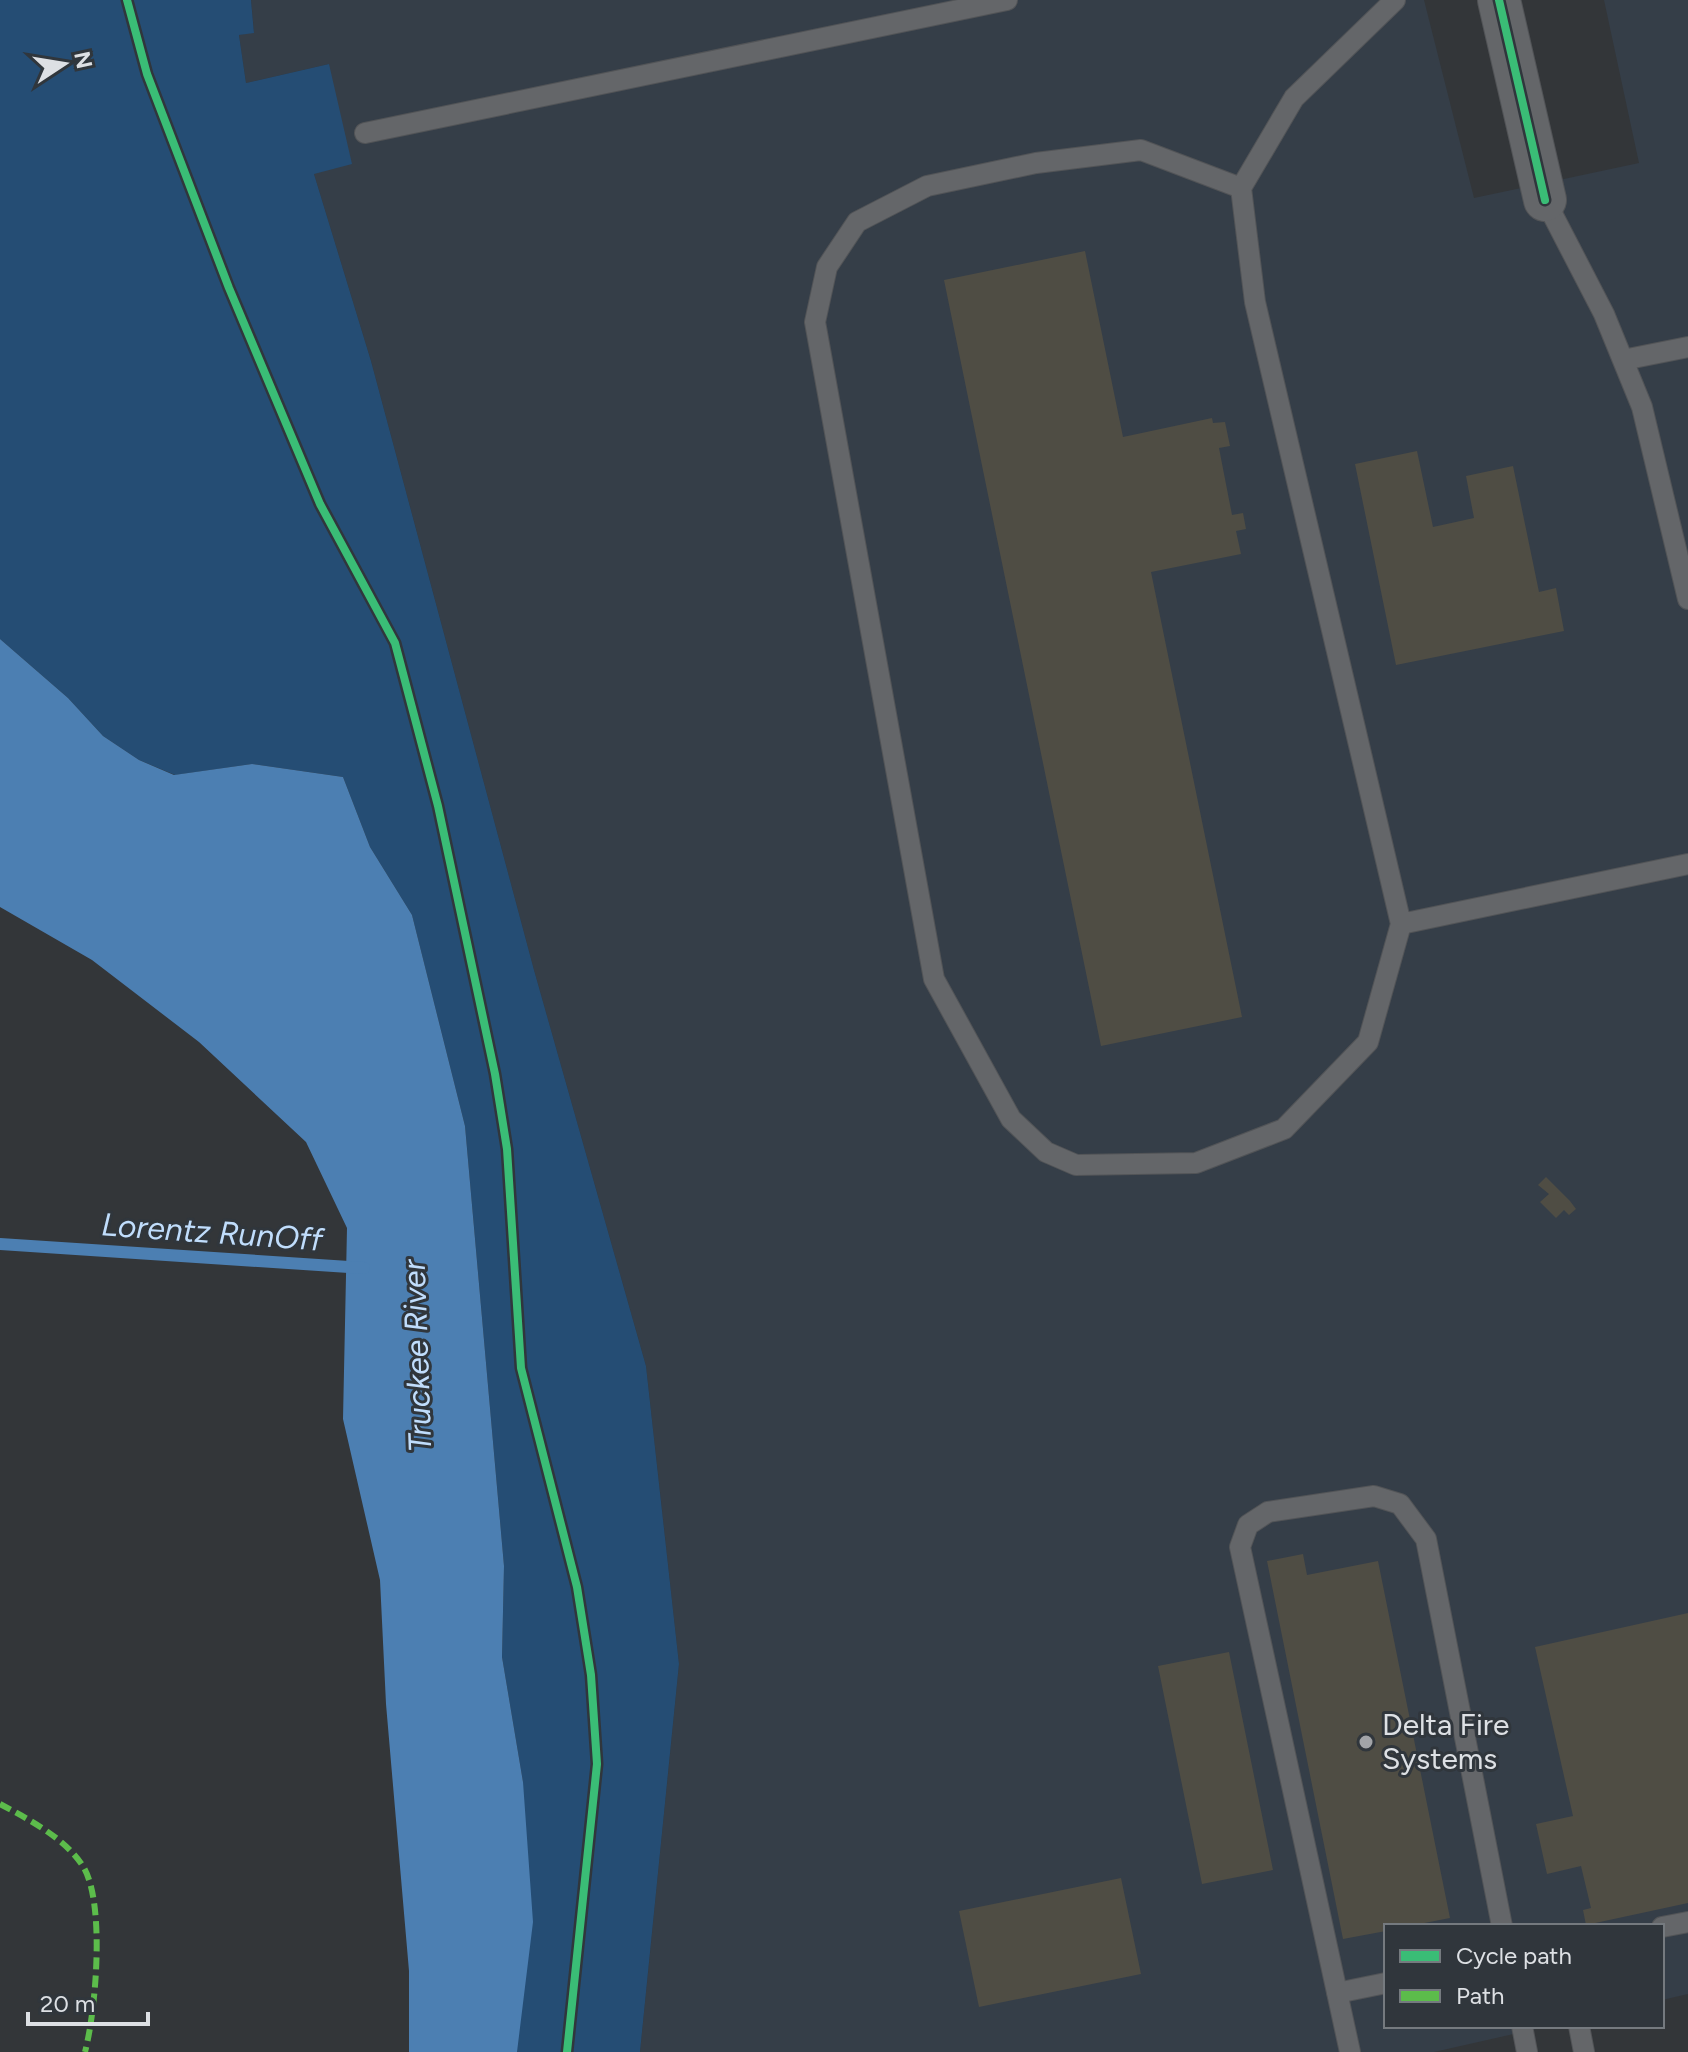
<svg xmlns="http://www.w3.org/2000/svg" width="1688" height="2052" viewBox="0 0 1688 2052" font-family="Figtree,sans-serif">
	<rect width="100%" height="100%" fill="#333639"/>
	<!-- built -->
	<path fill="#353e48" d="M251 0H1424L1474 198 1639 163 1604 0H1688V1994L1662 2000V1926H1386V2026H1549L1434 2052H640L679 1664 646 1366 534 970 371 361 314 174 329 64 246 83 239 35 254 32Z"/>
	<!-- green -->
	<path fill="#254d74" d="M0 0H251L254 33 239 35 246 83 329 64 352 164 314 174 371 361 534 970 646 1366 679 1664 640 2052H515L523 1782 502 1657 504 1566 465 1126 412 915 370 847 343 777 252 764 175 775 139 760 103 736 68 698 0 639Z"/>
	<!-- water -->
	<path fill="#4c7fb2" d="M0 639 68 698 103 736 139 760 174 775 252 764 343 777 370 847 412 915 465 1126 504 1566 502 1657 523 1782 533 1922 517 2052H409V1971L386 1704 380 1580 343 1419 347 1228 306 1142 199 1042 92 960 0 907Z"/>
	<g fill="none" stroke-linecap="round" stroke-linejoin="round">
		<!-- stream -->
		<path stroke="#4c7fb2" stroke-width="12" d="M0 1244 364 1268"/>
	</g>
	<!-- building -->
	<path fill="#4f4d44" d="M1085 251 1123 437 1212 418 1213 423 1225 422 1230 446 1219 448 1232 515 1243 513 1246 529 1236 531 1241 554 1151 572 1242 1017 1101 1046 944 280Z
		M1417 451 1433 527 1474 518 1466 476 1513 466 1539 592 1556 588 1564 631 1396 665 1355 464Z
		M1546 1177 1570 1201 1576 1209 1569 1215 1564 1210 1556 1218 1540 1202 1549 1194 1538 1185Z
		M1303 1554 1307 1575 1378 1561 1450 1918 1409 1926H1386V1931L1343 1939 1267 1561Z
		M1688 1613V1903L1586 1925 1583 1910 1591 1908 1581 1866 1547 1874 1536 1824 1573 1816 1535 1647Z
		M1229 1652 1273 1870 1202 1884 1158 1666Z
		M1121 1878 1141 1974 979 2007 959 1911Z"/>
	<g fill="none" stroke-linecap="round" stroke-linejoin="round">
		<defs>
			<path id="lane" d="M365 133 1007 0
				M1241 188 1141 150 1036 163 927 186 857 222 827 267 815 322 934 979 1011 1119 1046 1152 1076 1165 1196 1163 1284 1129 1368 1042 1401 924 1255 302 1241 188 1294 98 1395 0
				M1545 200 1604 314 1642 407 1688 599
				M1623 360 1688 347
				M1401 924 1688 864
				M1662 1927 1688 1922
				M1337 1993 1386 1983
				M1522 2026 1527 2052
				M1579 2026 1584 2052
				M1350 2052 1240 1547 1248 1525 1268 1512 1374 1496 1400 1504 1426 1539 1502 1926"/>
			<path id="street" d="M1499 0 1545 200"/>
		</defs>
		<!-- lane casing -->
		<use href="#lane" stroke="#525457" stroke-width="22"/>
		<!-- street casing -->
		<use href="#street" stroke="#525457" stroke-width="44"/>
		<!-- lane -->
		<use href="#lane" stroke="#646669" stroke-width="20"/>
		<!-- street -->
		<use href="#street" stroke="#646669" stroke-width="42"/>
		<!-- quiet -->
		<path stroke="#5cbc4b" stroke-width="6" stroke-dasharray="12 6" stroke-linecap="butt" d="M0 1804C28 1819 67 1839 84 1868 105 1905 96 2010 85 2052"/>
		<defs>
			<path id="cycleway" d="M127 0 147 74 229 288 320 504 395 643 438 806 495 1074 507 1149 521 1368 577 1587 591 1675 597 1764 567 2052
				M1499 0 1545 200"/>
		</defs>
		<!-- cycleway casing -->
		<use href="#cycleway" stroke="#30363c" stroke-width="13"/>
		<!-- cycleway -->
		<use href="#cycleway" stroke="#3abd76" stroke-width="8"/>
	</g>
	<!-- markers -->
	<circle fill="#a2a4a8" stroke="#30363c" stroke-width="3" cx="1366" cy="1742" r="8"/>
	<g text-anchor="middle" stroke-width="6" stroke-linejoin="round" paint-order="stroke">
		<!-- poi labels -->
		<g font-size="30" fill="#dde0e4" stroke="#30363c" text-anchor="start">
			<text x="1382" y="1735">Delta Fire<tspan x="1382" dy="34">Systems</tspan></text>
		</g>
		<!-- water labels -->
		<g font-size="32" font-style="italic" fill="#c0ddfc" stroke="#30363c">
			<text transform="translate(212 1232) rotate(4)" y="11">Lorentz RunOff</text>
			<text transform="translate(417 1356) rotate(-92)" y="11">Truckee River</text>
		</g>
	</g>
	<!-- legend -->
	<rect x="1384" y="1924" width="280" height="104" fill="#30363c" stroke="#757a7f" stroke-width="2"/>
	<rect x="1400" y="1950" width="40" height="12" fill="#3abd76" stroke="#757a7f" stroke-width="2"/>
	<text x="1456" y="1964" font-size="24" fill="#dde0e4">Cycle path</text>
	<rect x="1400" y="1990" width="40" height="12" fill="#5cbc4b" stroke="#757a7f" stroke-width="2"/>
	<text x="1456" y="2004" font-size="24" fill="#dde0e4">Path</text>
	<!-- north arrow -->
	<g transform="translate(64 64) rotate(78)" stroke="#30363c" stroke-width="6" paint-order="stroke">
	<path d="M0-6L14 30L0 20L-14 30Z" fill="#dde0e4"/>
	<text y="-12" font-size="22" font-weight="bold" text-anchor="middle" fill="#dde0e4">N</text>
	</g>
	<!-- scale -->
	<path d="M28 2012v12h120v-12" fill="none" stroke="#dde0e4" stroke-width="4"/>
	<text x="40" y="2012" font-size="24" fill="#dde0e4" stroke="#30363c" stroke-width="6" paint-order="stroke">20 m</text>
</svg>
